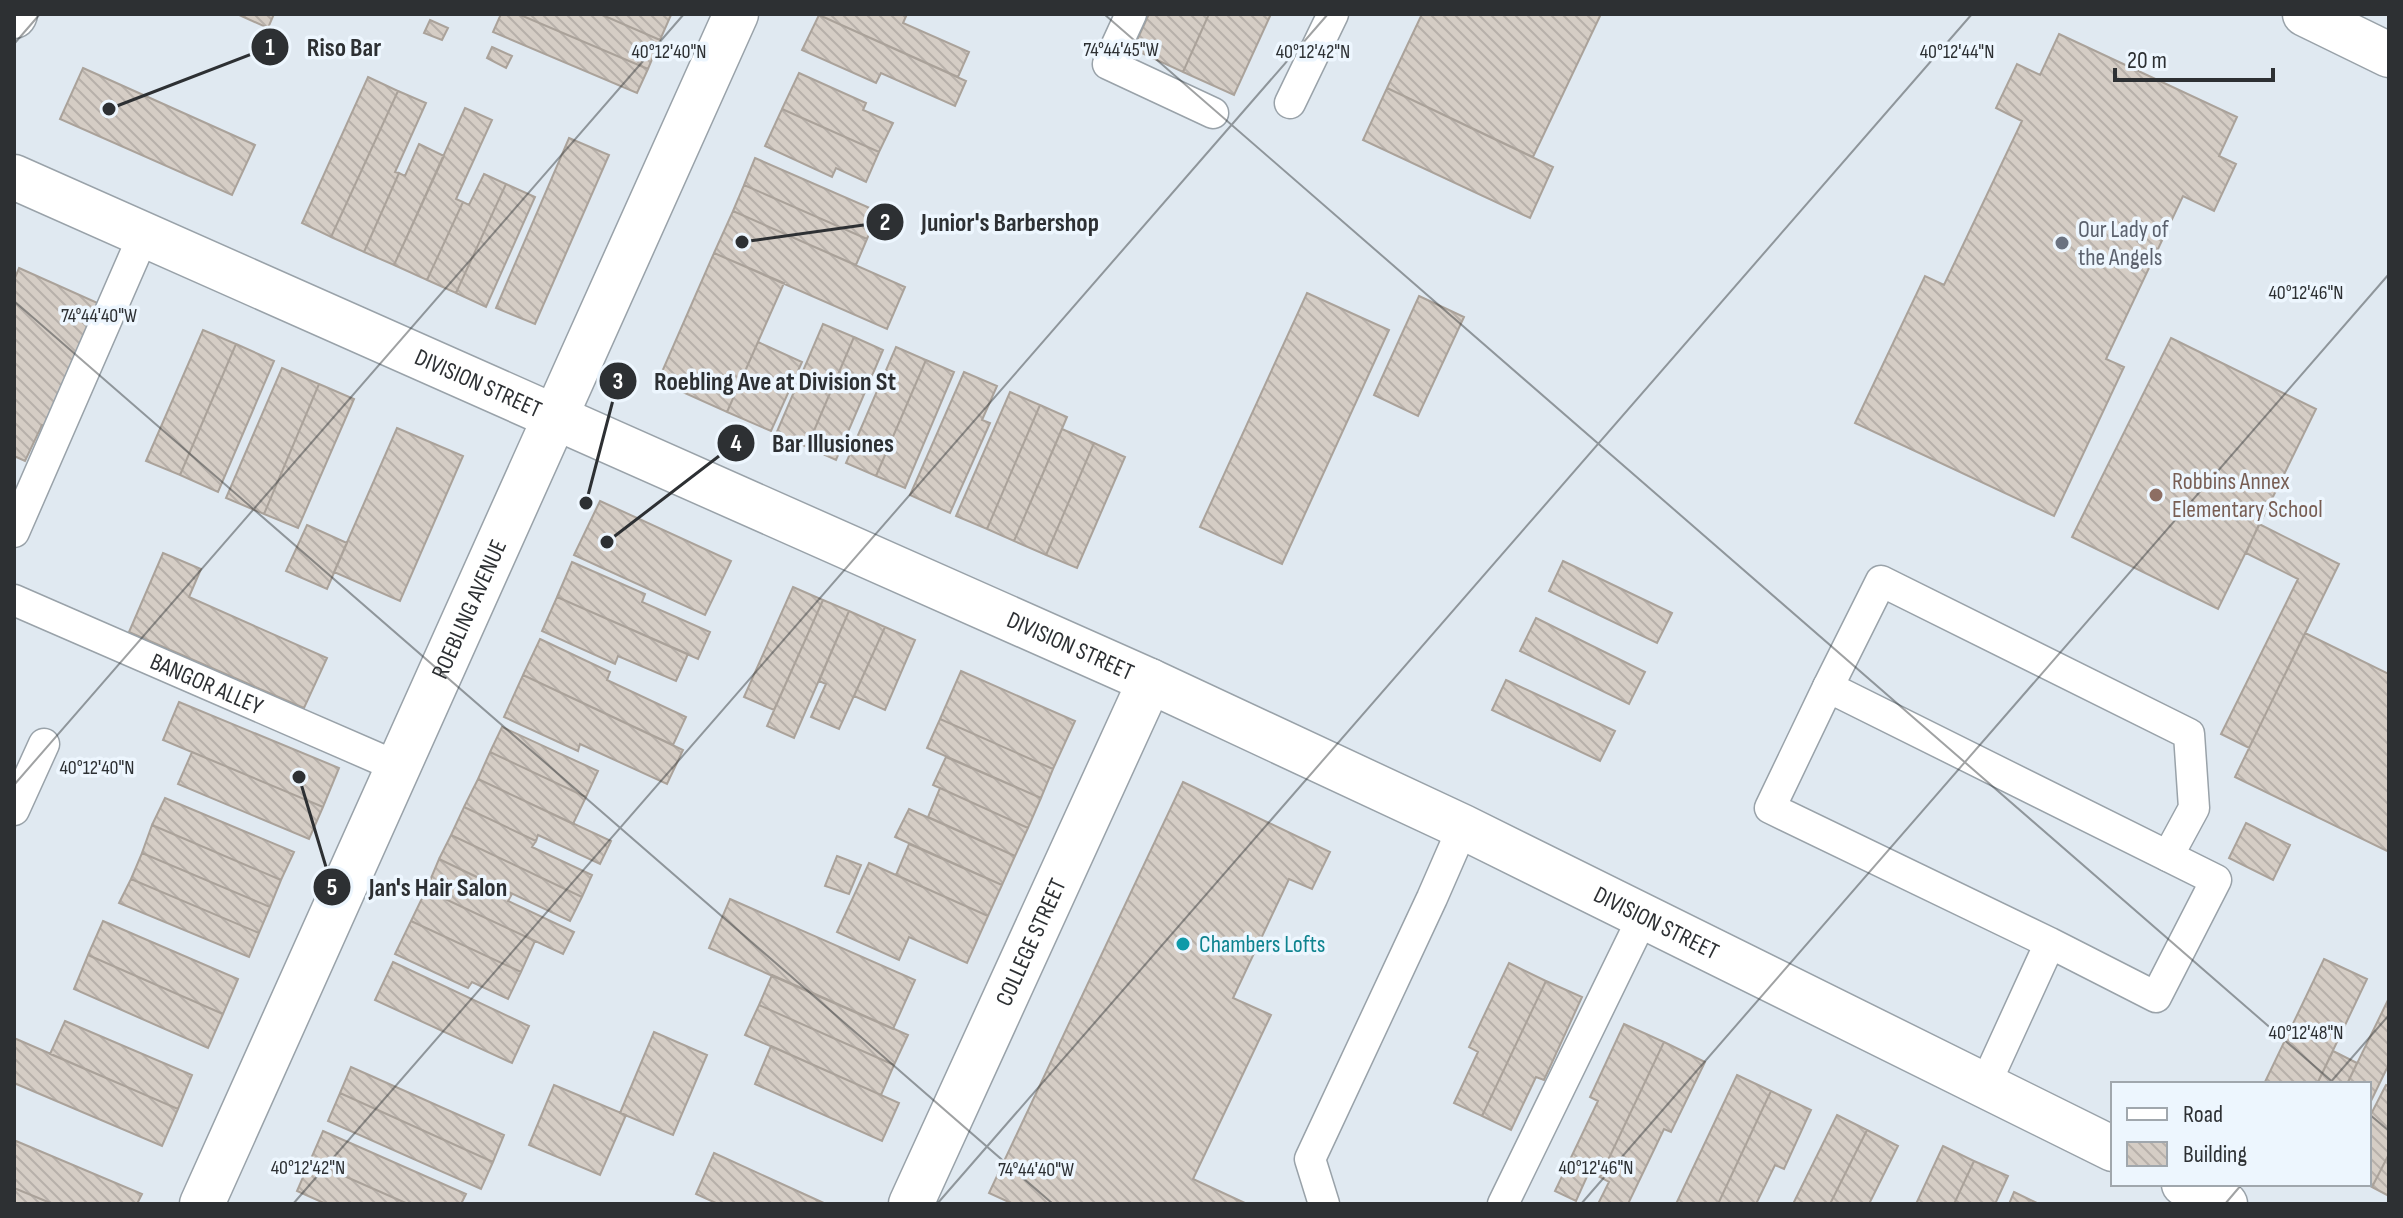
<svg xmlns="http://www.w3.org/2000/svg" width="2403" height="1218" viewBox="0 0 2403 1218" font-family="'Sofia Sans Condensed',sans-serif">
	<defs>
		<pattern id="building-back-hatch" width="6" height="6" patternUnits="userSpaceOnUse" patternTransform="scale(2)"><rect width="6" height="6" fill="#d5cdc5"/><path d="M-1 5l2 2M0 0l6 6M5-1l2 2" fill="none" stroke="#b7b0aa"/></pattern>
	</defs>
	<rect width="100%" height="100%" fill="#e0e9f1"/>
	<!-- building -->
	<path fill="url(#building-back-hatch)" stroke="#aaa29a" stroke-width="2" d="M237 14H274L268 28Z
		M501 14H518L648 69 637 93 493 32Z
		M518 14H600L660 40 648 69Z
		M600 14H669L671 15 660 40Z
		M907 14 903 23 969 52 958 77 819 15Z
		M1149 14H1209L1183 72 1133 49Z
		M1209 14H1271L1234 95 1183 72Z
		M1422 14H1601L1533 157 1387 88Z
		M819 15 966 81 955 106 881 73 876 83 802 50Z
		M430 20 448 28 442 40 424 33Z
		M2059 34 2237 117 2219 156 2236 164 2214 211 2183 196 2106 359 2124 367 2054 516 1855 423 1925 276 1944 285 2022 121 1996 108 2017 64 2040 75Z
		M492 47 512 56 506 68 487 58Z
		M83 68 255 145 232 195 60 119Z
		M799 73 866 103 863 110 893 123 879 152 782 109Z
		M368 77 398 91 331 237 302 223Z
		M1387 88 1553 167 1530 218 1363 140Z
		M398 91 426 103 395 172 399 173 364 252 331 237Z
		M465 108 492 120 456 199 463 202 427 280 394 265Z
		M782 109 879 152 866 182 836 168 832 177 765 146Z
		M569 138 609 155 535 324 496 308Z
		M419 144 444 156 394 265 364 252 399 173 405 176Z
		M755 158 879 212 867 239 744 185Z
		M484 174 506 184 456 293 427 280 463 202 469 205Z
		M506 184 535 197 486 307 456 293Z
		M744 185 867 239 856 265 733 211Z
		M733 211 905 287 887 329 714 253Z
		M714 253 784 283 727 412 658 381Z
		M19 268 102 305 48 427 42 425 25 461 14 456V280Z
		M1307 293 1389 330 1282 564 1200 527Z
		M1419 296 1464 317 1418 416 1374 395Z
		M823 324 854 337 807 447 776 434Z
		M203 330 236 344 180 475 146 461Z
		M854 337 883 350 836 460 807 447Z
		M2171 338 2316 409 2218 609 2072 537Z
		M758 342 802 362 771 431 727 412Z
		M236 344 274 361 218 492 180 475Z
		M896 347 926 360 876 476 846 463Z
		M926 360 954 372 905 488 876 476Z
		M282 368 319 384 264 514 226 498Z
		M964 372 997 386 982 420 990 423 950 513 910 495Z
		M319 384 354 399 298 528 264 514Z
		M1010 392 1040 405 987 529 956 516Z
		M1040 405 1067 417 1014 541 987 529Z
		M397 428 463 456 400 601 334 572Z
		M1062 429 1094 443 1046 555 1014 541Z
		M1094 443 1125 457 1077 568 1046 555Z
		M600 501 731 561 705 615 574 555Z
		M2259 524 2339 564 2249 748 2221 734 2298 579 2246 553Z
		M307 525 347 543 327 589 286 571Z
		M163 553 201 569 189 597 327 658 304 708 129 632Z
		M1563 561 1672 613 1657 643 1549 591Z
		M572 562 645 594 642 602 710 632 698 659 557 597Z
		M793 587 823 600 774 710 744 697Z
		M557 597 688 654 676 681 618 656 615 664 542 631Z
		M823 600 849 611 794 738 767 726Z
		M849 611 885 627 839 729 811 717 826 684 819 681Z
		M1536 618 1645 672 1629 704 1520 651Z
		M885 627 915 640 885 710 854 696Z
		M2305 633 2389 674V852L2235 777Z
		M540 639 610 672 607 680 686 717 673 745 523 675Z
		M961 671 1075 721 1053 769 940 719Z
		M523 675 683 750 667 784 580 744 578 751 504 717Z
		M1506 680 1615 731 1600 761 1492 710Z
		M179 702 339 768 323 807 163 740Z
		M940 719 1053 769 1041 798 927 748Z
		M502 727 598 771 586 797 490 752Z
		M192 752 323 807 309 839 178 784Z
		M490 752 586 797 573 824 478 779Z
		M946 757 1041 798 1028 828 933 785Z
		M478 779 611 841 600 864 538 835 536 841 464 807Z
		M1183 782 1330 852 1312 889 1289 879 1233 998 1271 1015 1193 1179 1247 1204H1013L989 1193Z
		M940 788 1028 828 1015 856 928 817Z
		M165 798 294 852 281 880 152 825Z
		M464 807 536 841 532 847 592 875 582 897 451 835Z
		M909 809 1015 856 1002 885 895 837Z
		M2246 823 2290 845 2273 880 2229 858Z
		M152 825 281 880 270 907 142 853Z
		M451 835 582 897 570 921 439 859Z
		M909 844 1002 885 988 916 896 875Z
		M142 853 270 907 259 933 131 879Z
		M837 856 861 865 849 894 825 886Z
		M439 859 512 894 508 901 574 932 563 954 426 890Z
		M869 863 988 916 967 963 909 937 899 960 837 932Z
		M131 879 259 933 249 957 119 903Z
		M426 890 535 941 521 972 411 921Z
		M730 899 915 980 893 1029 709 948Z
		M103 921 238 979 223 1014 88 955Z
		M411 921 521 972 508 999 472 982 468 988 395 954Z
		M88 955 223 1014 208 1048 74 989Z
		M2324 959 2367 979 2317 1084H2264Z
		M393 962 529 1026 512 1063 375 1000Z
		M1509 963 1546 981 1482 1116 1454 1103 1478 1052 1469 1047Z
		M772 975 908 1035 894 1065 759 1005Z
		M1546 981 1582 997 1544 1080 1536 1077 1511 1130 1482 1116Z
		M2389 998V1064L2369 1105V1084H2347Z
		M759 1005 894 1065 881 1095 745 1035Z
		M65 1021 192 1075 178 1109 50 1054Z
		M1624 1024 1664 1042 1600 1177 1589 1172 1576 1201 1555 1191 1598 1101 1590 1097Z
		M654 1032 707 1055 673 1135 620 1113Z
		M14 1038 178 1109 162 1146 14 1083Z
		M1664 1042 1705 1062 1671 1132 1664 1129 1628 1204H1598L1609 1182 1600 1177Z
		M771 1046 899 1103 882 1141 755 1084Z
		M2333 1051 2357 1063 2347 1084H2317Z
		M351 1067 504 1135 493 1162 340 1093Z
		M1737 1075 1771 1091 1718 1204H1676Z
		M554 1085 626 1115 600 1175 529 1145Z
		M2386 1085 2389 1086V1154L2372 1187 2366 1184H2369V1118Z
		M1771 1091 1811 1110 1784 1169 1775 1165 1756 1204H1718Z
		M340 1093 493 1162 481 1189 328 1121Z
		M1837 1115 1867 1130 1830 1204H1793Z
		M1867 1130 1898 1146 1869 1204H1830Z
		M323 1131 466 1194 461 1204H408L310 1161Z
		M16 1141 142 1194 137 1204H53L14 1188V1146Z
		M1943 1146 1974 1161 1954 1204H1916Z
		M714 1153 826 1204H718L696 1194Z
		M2389 1154V1196L2372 1187Z
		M310 1161 408 1204H326L297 1191Z
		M1974 1161 2008 1176 1995 1204H1954Z
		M14 1188 53 1204H14Z
		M2014 1192 2039 1204H2009Z"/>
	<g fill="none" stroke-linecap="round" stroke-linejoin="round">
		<defs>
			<g id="service">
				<path d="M1131 14 1108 64 1213 113"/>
				<path d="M1290 103 1333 14"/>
				<path d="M14 532 144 234"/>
				<path id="s1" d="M14 600 398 767"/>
				<path d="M1828 687 1881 581 2189 734 2194 808 2168 856"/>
				<path d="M14 810 44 744"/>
				<path d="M1985 1085 2050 943 1770 808 1828 687 2216 880 2156 997 2050 943"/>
				<path d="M1324 1204 1310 1159 1432 898 1463 827"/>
				<path d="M1503 1204 1643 917"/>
			</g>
			<g id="minor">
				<path d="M2305 14 2389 55"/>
				<path d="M14 16 15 14"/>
				<path id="s2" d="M14 177 1150 681 1463 827 2113 1149"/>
				<path d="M2184 1184 2225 1204"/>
				<path id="s3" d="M202 1204 736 14"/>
				<path id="s4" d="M911 1204 1150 681"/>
			</g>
		</defs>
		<!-- service casing -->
		<use href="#service" stroke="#99a2a9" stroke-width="33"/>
		<!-- minor casing -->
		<use href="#minor" stroke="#99a2a9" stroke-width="47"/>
		<!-- service -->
		<use href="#service" stroke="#fff" stroke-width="30"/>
		<!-- minor -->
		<use href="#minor" stroke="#fff" stroke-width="44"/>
	</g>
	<!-- ticks -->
	<path fill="none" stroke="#2d3033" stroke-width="2" stroke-opacity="0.45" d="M1104 14 2335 1084M14 44 40 14M14 301 1053 1204M14 785 684 14M2329 1084 2389 1015M2369 1114 2389 1131M293 1204 1328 14M937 1204 1972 14M1581 1204 2389 274M2225 1204 2242 1184"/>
	<!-- markers -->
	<circle fill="#6b7280" stroke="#edf6fe" stroke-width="3" cx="2062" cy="243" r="8"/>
	<circle fill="#8d6e63" stroke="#edf6fe" stroke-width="3" cx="2156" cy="495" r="8"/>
	<circle fill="#0f9aa8" stroke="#edf6fe" stroke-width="3" cx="1183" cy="944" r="8"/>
	<g text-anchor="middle" stroke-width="7" stroke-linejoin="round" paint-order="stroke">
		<!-- worship labels -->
		<g font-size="24" fill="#5b616d" stroke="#edf6fe" text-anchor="start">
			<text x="2078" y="237">Our Lady of<tspan x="2078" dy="28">the Angels</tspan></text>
		</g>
		<!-- street labels -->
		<g font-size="24" fill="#2d3033" stroke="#edf6fe">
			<text dy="8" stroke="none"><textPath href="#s2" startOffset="508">DIVISION STREET</textPath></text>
			<text dy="8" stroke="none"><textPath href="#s3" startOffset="652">ROEBLING AVENUE</textPath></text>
			<text dy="8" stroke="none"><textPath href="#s2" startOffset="1156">DIVISION STREET</textPath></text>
			<text dy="8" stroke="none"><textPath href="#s1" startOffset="210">BANGOR ALLEY</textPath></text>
			<text dy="8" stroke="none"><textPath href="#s2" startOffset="1804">DIVISION STREET</textPath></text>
			<text dy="8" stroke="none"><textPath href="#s4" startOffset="288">COLLEGE STREET</textPath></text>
		</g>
		<!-- education labels -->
		<g font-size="24" fill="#785e54" stroke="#edf6fe" text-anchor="start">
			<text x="2172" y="489">Robbins Annex<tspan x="2172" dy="28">Elementary School</tspan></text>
		</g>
		<!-- culture labels -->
		<g font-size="24" fill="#0d838f" stroke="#edf6fe" text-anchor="start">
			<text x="1199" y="952">Chambers Lofts</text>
		</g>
	</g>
	<g font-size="20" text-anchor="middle" fill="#2d3033" stroke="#edf6fe" stroke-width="7" stroke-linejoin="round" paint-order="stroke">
		<text x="1121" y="56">74°44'45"W</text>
		<text x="669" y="58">40°12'40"N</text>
		<text x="1313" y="58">40°12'42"N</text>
		<text x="1957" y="58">40°12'44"N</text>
		<text x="2306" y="299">40°12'46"N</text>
		<text x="99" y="322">74°44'40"W</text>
		<text x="97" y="774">40°12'40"N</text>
		<text x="2306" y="1039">40°12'48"N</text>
		<text x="308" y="1174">40°12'42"N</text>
		<text x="1596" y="1174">40°12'46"N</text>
		<text x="1036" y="1176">74°44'40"W</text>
	</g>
	<!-- callouts -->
	<path fill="none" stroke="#2d3033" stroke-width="3" d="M109 109L270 47M742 242L885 222M586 503L618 381M607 542L736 443M299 777L332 887"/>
	<g fill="#2d3033" stroke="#edf6fe" stroke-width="3">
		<circle cx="109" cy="109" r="8"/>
		<circle cx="742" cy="242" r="8"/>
		<circle cx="586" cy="503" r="8"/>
		<circle cx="607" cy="542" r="8"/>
		<circle cx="299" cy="777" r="8"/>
		<circle cx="270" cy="47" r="20"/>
		<circle cx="885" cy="222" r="20"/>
		<circle cx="618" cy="381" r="20"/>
		<circle cx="736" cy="443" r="20"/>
		<circle cx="332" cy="887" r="20"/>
	</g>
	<g font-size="24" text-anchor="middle" font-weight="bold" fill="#fff">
		<text x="270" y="55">1</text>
		<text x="885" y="230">2</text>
		<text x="618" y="389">3</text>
		<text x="736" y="451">4</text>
		<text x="332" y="895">5</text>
	</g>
	<g font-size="26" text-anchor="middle" font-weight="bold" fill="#2d3033" stroke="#edf6fe" stroke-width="7" stroke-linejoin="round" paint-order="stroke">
		<text x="344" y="56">Riso Bar</text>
		<text x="1010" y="231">Junior's Barbershop</text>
		<text x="775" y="390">Roebling Ave at Division St</text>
		<text x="833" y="452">Bar Illusiones</text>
		<text x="438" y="896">Jan's Hair Salon</text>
	</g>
	<!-- border -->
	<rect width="2403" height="1218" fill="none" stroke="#2d3033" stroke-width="32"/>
	<!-- legend -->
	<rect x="2111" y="1082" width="260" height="104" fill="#edf6fe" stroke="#a0a7ad" stroke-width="2"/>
	<rect x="2127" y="1108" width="40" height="12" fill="#ffffff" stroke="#a0a7ad" stroke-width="2"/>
	<text x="2183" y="1122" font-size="24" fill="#2d3033">Road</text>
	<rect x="2127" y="1142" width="40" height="24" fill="url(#building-back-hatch)" stroke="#a0a7ad" stroke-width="2"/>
	<text x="2183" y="1162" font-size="24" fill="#2d3033">Building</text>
	<!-- scale -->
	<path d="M2115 68v12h158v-12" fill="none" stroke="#2d3033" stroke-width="4"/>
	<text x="2127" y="68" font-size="24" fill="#2d3033" stroke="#edf6fe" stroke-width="6" paint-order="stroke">20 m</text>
</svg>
